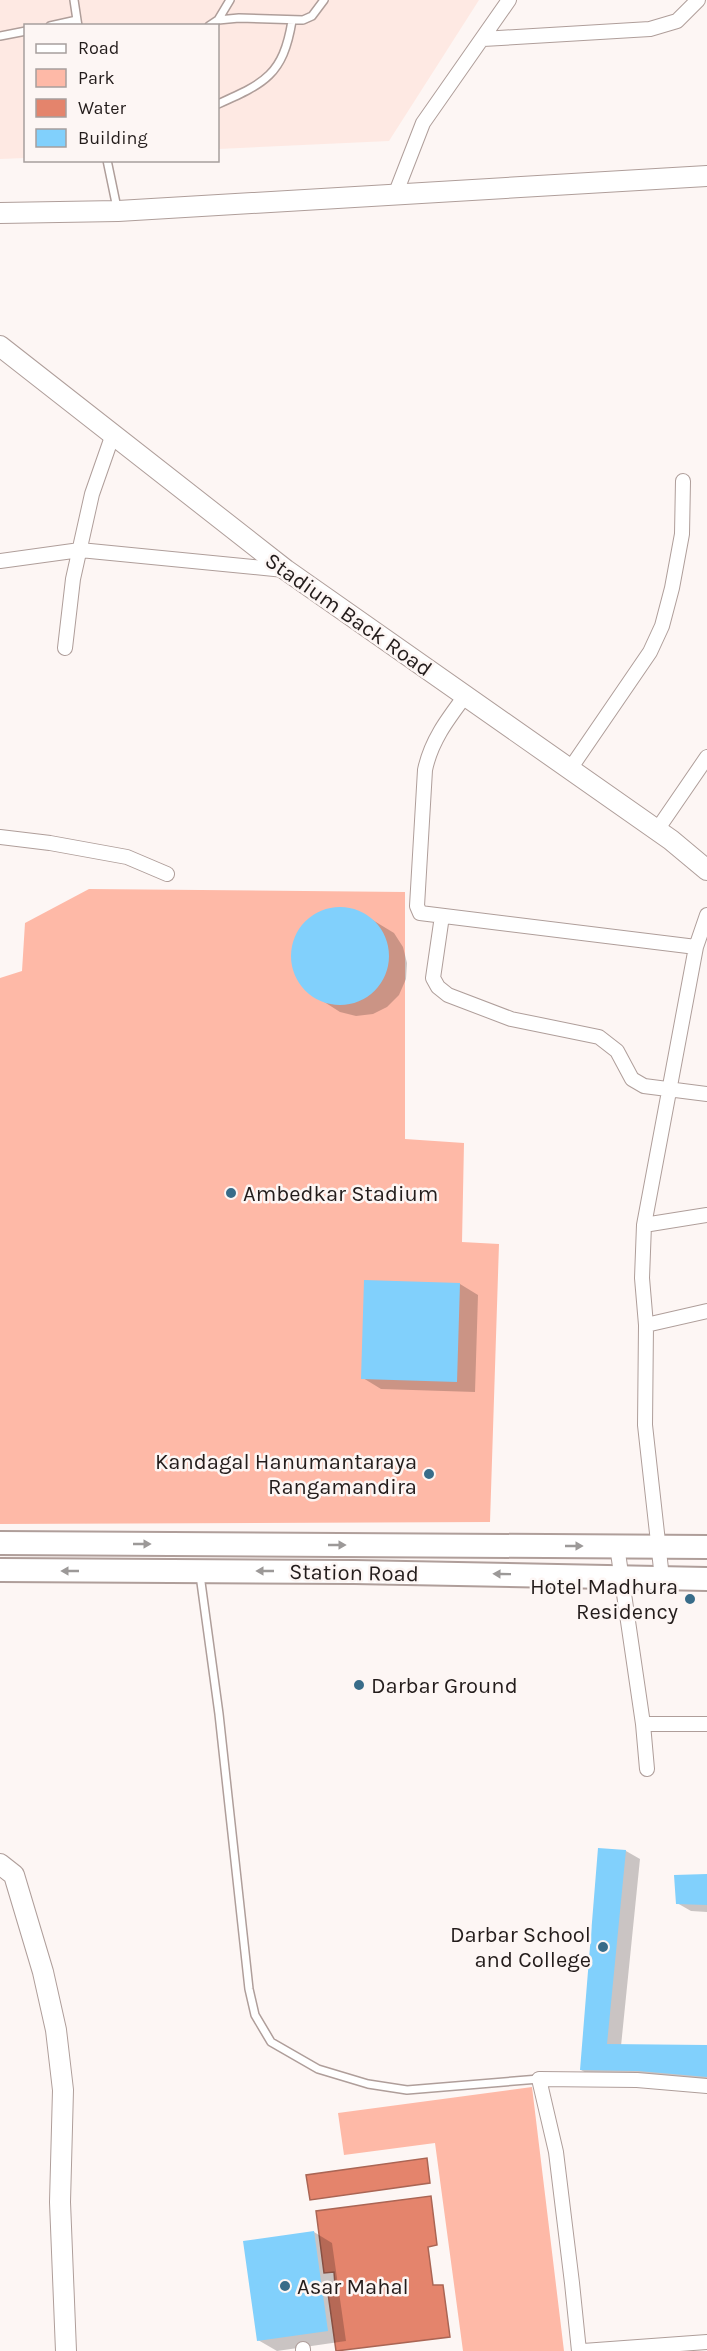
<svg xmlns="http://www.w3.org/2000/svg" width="707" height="2351" viewBox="0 0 707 2351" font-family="Karla,sans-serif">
	<rect width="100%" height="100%" fill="#fdf6f4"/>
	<!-- built -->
	<path fill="#fee9e3" d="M0 0H479L389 141 218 149V26H26L25 158 0 159Z"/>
	<!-- green -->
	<path fill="#feb9a7" d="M89 889 405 892V1139L464 1143 462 1242 499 1244 490 1522 0 1524V978L22 971 25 923Z
		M532 2087 564 2351H463L435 2143 344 2155 338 2113Z"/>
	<!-- water -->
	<path fill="#e4846c" stroke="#aa6554" stroke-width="1.5" d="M427 2158 430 2183 310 2200 306 2175Z
		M431 2196 437 2245 428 2247 433 2285H443L450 2337 336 2351 327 2286 335 2285 334 2272 324 2273 316 2211Z"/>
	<!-- shadow -->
	<path fill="#0003" d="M331 909H347L361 913 394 933 403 947 407 963 406 979 399 995 387 1007 373 1014 356 1016 340 1012 307 991 297 978 292 964V949L297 935 305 923 317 914Z
		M365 1282 460 1284 478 1295 475 1392 381 1389 363 1378Z
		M599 1850 626 1851 640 1859 621 2046 707 2047V2082L595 2078 581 2070Z
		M707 1876V1912L691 1911 677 1903Z
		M314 2232 332 2243 346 2341 277 2351 258 2340Z"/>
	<!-- building -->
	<path fill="#81d0fc" d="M291 956a49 49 0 1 1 98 0a49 49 0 1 1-98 0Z
		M364 1280 460 1283 457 1382 361 1379Z
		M598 1848 626 1850 607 2044 707 2045V2077L638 2071 580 2070Z
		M707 1874V1905L676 1904 674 1875Z
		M314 2231 328 2331 257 2341 243 2241Z"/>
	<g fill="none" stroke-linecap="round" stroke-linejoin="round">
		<defs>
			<path id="lane" d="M74 0 77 20
				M218 20 239 18 303 20 312 16 324 0
				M50 26 77 20 78 26
				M209 26 218 20 230 0
				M0 36 26 31
				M218 104C265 83 283 75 292 21
				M107 160 117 208
				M200 1575 219 1714 249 1989 255 2015 271 2042 318 2069 368 2084 407 2090 539 2079"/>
			<path id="street" d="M483 39 650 29 677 21 698 0
				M395 195 423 123 509 0
				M0 561 80 550 284 570
				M65 648 73 579 92 494 113 434
				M465 696C447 720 431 741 425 770L417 906 420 913 696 947
				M570 769 650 652 662 626 672 588 682 534 683 481
				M657 830 707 757
				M0 837 50 843 127 857 167 874
				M442 916 433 978 438 987 448 995 511 1019 599 1037 617 1051 632 1079 644 1086 707 1094
				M644 1225 707 1215
				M646 1325 707 1311
				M617 1546 643 1724 647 1769
				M662 1578 645 1425 646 1325 642 1278 644 1225 696 947 707 915
				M643 1724H707
				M303 2349V2351
				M579 2351 572 2283 556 2152 539 2079 637 2080 707 2086
				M583 2351 707 2342"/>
			<path id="secondary" d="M0 213 118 211 707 176
				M0 346 286 570 671 840 707 870
				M0 1864 14 1875 43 1972 56 2030 63 2090 60 2202 66 2351"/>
			<path id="primary" d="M0 1543 707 1547
				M0 1570 354 1572 707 1579"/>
		</defs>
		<!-- lane casing -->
		<use href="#lane" stroke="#af9e9a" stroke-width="10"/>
		<!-- street casing -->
		<use href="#street" stroke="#af9e9a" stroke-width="16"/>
		<!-- secondary casing -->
		<use href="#secondary" stroke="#af9e9a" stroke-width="22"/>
		<!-- primary casing -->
		<use href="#primary" stroke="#af9e9a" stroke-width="26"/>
		<!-- lane -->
		<use href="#lane" stroke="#fff" stroke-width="7"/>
		<!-- street -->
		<use href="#street" stroke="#fff" stroke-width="14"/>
		<!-- secondary -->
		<use href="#secondary" stroke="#fff" stroke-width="20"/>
		<!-- primary -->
		<use href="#primary" stroke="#fff" stroke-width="22"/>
	</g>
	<!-- one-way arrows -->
	<defs><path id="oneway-solid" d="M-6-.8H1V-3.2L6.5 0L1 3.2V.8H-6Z" transform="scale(1.5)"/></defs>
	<g fill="#9c9998">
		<use href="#oneway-solid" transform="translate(142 1544)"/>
		<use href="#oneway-solid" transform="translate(337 1545)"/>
		<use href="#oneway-solid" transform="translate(574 1546)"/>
		<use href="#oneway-solid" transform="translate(70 1571) rotate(-180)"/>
		<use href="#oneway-solid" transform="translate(265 1571) rotate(-180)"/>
		<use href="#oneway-solid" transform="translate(502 1574) rotate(-179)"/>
	</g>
	<!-- markers -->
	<g fill="#386c89" stroke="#fdf6f4" stroke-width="2">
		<circle cx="231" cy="1193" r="6"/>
		<circle cx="429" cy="1474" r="6"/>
		<circle cx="690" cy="1599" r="6"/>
		<circle cx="359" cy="1685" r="6"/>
		<circle cx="603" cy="1947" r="6"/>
		<circle cx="285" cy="2286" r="6"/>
	</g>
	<g text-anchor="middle" stroke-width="5" stroke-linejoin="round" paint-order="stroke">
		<!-- street labels -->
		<g font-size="22" fill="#231c1b" stroke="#fdf6f4">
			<text transform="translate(349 614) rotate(35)" y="8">Stadium Back Road</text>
			<text transform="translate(354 1572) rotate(1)" y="8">Station Road</text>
		</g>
		<!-- poi labels -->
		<g font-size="22" fill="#231c1b" stroke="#fdf6f4" text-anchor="start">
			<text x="243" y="1201">Ambedkar Stadium</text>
			<text x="417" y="1469" text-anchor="end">Kandagal Hanumantaraya<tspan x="417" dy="25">Rangamandira</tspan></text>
			<text x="678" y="1594" text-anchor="end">Hotel Madhura<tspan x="678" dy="25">Residency</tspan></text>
			<text x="371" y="1693">Darbar Ground</text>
			<text x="591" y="1942" text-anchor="end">Darbar School<tspan x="591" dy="25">and College</tspan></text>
			<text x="297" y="2294">Asar Mahal</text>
		</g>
	</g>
	<!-- legend -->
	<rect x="24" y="24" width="195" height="138" fill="#fdf6f4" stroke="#a69f9d" stroke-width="1.5"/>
	<rect x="36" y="44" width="30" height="9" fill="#ffffff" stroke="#a69f9d" stroke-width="1.5"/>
	<text x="78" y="54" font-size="18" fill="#231c1b">Road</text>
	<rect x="36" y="69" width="30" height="18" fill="#feb9a7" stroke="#a69f9d" stroke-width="1.5"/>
	<text x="78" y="84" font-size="18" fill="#231c1b">Park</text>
	<rect x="36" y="99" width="30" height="18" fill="#e4846c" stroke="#a69f9d" stroke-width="1.5"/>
	<text x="78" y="114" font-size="18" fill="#231c1b">Water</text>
	<rect x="36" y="129" width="30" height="18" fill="#81d0fc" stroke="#a69f9d" stroke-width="1.5"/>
	<text x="78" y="144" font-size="18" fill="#231c1b">Building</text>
</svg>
